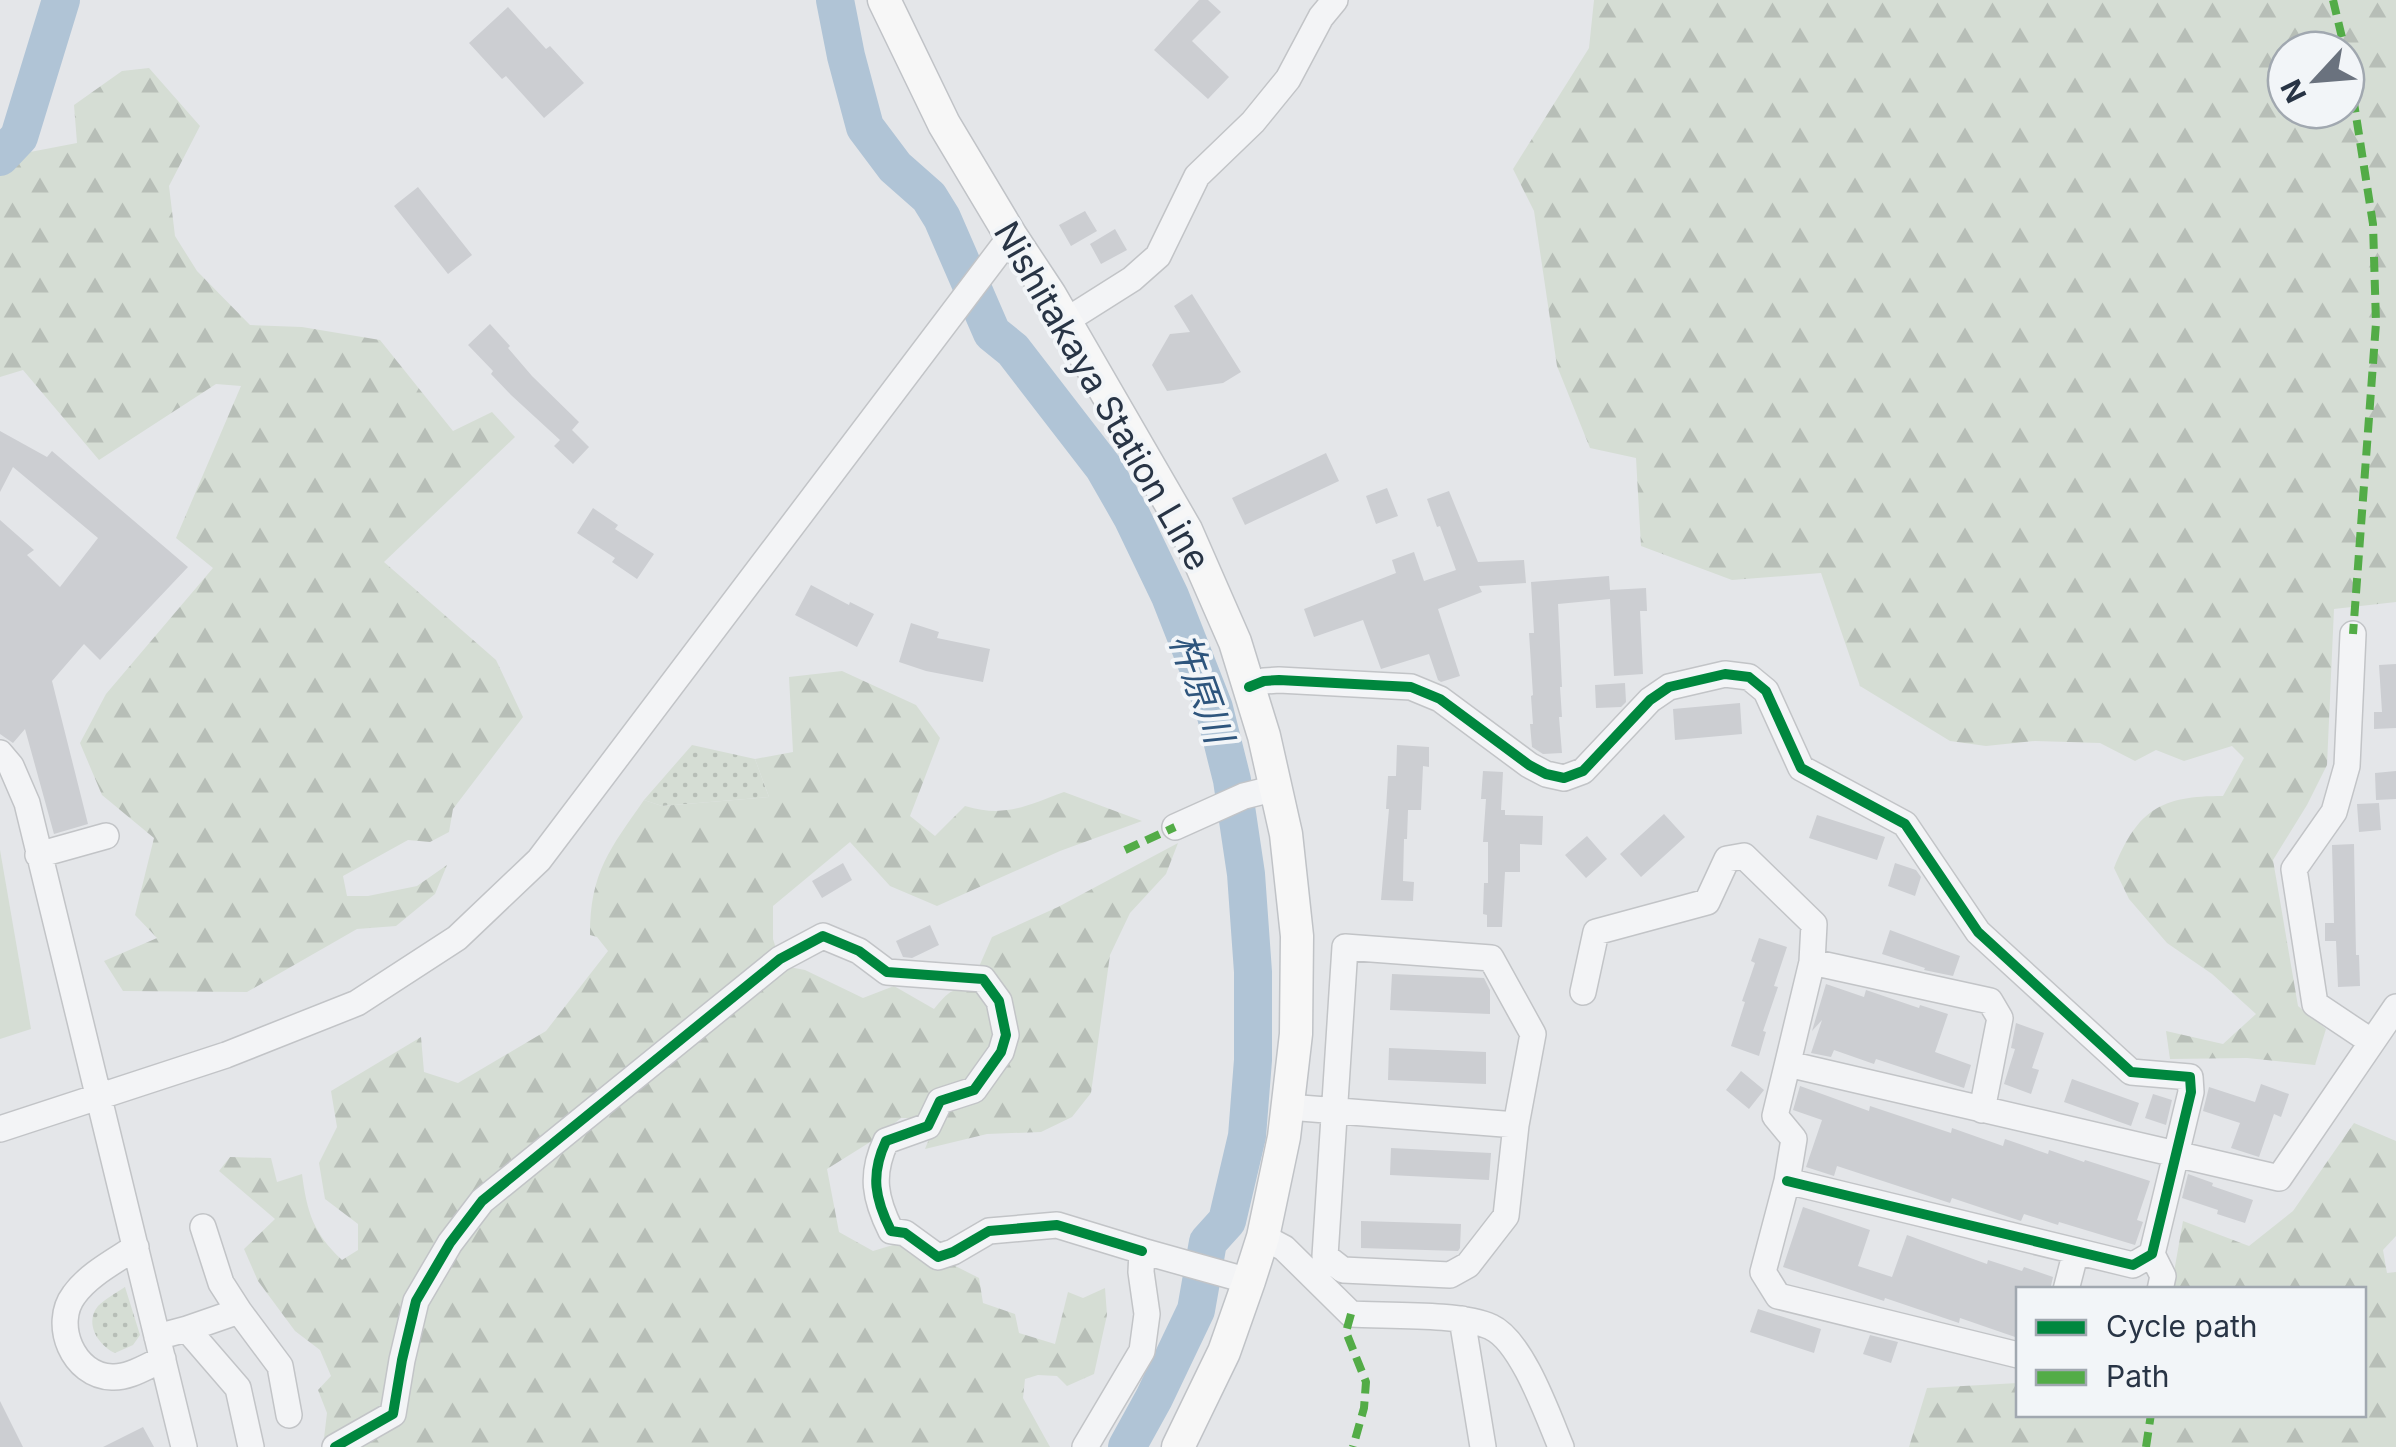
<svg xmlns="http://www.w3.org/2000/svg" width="2396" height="1447" viewBox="0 0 2396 1447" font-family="Inter,'Noto Sans JP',sans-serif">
	<defs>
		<pattern id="grass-dots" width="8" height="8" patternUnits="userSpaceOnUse" patternTransform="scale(2.5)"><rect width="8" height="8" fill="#d5ddd4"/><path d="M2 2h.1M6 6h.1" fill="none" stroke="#b7beb7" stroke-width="1.8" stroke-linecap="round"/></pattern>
		<pattern id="forest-firs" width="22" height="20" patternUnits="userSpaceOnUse" patternTransform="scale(2.5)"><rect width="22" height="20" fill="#d5ddd4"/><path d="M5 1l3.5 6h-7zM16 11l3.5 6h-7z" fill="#b7beb7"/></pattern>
	</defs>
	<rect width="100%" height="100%" fill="#e4e6e9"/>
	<!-- grass -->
	<path fill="url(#grass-dots)" d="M692 745 755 759 769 797 662 806 644 800Z
		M125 1287 140 1335 133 1345 115 1353C98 1345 84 1323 98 1306 105 1299 116 1293 125 1287Z"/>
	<!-- forest -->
	<path fill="url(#forest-firs)" fill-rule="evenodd" d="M1594 0H2396V602L2334 609 2327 765 2307 805 2273 860 2298 1006 2326 1029 2315 1065 2247 1058 2170 1059 2166 1031 2223 1044 2256 1014 2212 974 2167 943 2129 899 2114 868C2138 809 2161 796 2223 796L2244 758 2232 746 2184 761 2156 750 2135 761 2100 743 2035 741 1986 746 1950 741 1860 686 1821 573 1732 580 1641 546 1636 458 1590 448 1557 366 1534 211 1513 169 1589 48ZM2286 50H2346V110H2286Z
		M149 68 200 126 169 186 175 236 197 271 250 325 302 327 380 340 453 431 492 412 515 437 384 562 496 660 523 717 453 809 449 832 430 842 408 840 343 876 347 896H368L417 886 447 865 435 894 396 926 357 929 247 992 123 991 104 961 157 938 135 915 154 838 102 795 80 743 106 694 213 568 176 538 241 386 216 384 99 460 23 370 0 377V174L30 152 77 143 74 105 122 71Z
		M842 671 916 705 940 738 910 816 935 836 965 806C1006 818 1025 806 1064 792L1142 821 1060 851 937 906 890 886 850 842 773 906V939L778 955 446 1241 388 1411 331 1443 324 1438 327 1413 318 1390 331 1376 320 1350 295 1331 258 1281 244 1249 275 1219 219 1171 230 1157 271 1158 277 1182 302 1174C307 1212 313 1233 342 1260L358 1250V1224L325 1199 319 1163 337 1127 331 1091 421 1037 424 1072 458 1083 546 1031 608 951 597 937 590 935C590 872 610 849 644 800L662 806 769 797 755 759 793 752 789 677Z
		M1178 843 1166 874 1130 913 1110 955 1091 1093 1072 1117 1041 1132 987 1134 925 1149 942 1106 1004 1058 978 969 992 937 1058 907Z
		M784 966 805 970 863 998 894 986 934 1009C950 990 952 987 977 990 998 1018 997 1023 992 1057L921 1118H901L875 1139 827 1169 839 1232 873 1251 906 1241 979 1278 983 1303 1015 1314 1019 1333 1055 1344 1068 1292 1083 1298 1105 1288 1107 1315 1094 1374 1067 1386 1057 1376 1038 1375 1025 1379 1023 1398 1050 1447H351L400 1419 424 1304 487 1207Z
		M2354 1123 2396 1141V1236L2383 1250 2387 1273 2396 1272V1447H1909L1927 1388 2018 1383V1414H2364V1290L2171 1289 2183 1221 2249 1246 2293 1211Z"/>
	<!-- park -->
	<path fill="#d5ddd4" d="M0 850 31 1029 0 1039Z"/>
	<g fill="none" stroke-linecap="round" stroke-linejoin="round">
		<!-- river -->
		<path stroke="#b0c4d6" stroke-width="38" d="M835 0 846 56 865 127 895 167 929 197 942 218 992 333 1013 350 1104 468 1132 517 1170 596 1214 708 1232 780 1246 874 1253 972V1060L1247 1136 1227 1221 1208 1242 1196 1310 1154 1398 1127 1447
			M0 157 19 137 61 0"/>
	</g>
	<!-- building -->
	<path fill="#ccced2" d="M1199 0H1208L1221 12 1192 41 1229 77 1208 99 1154 50Z
		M508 7 546 49 550 46 584 83 544 118 506 76 502 79 469 43Z
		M418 187 472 255 448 274 394 206Z
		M1085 211 1097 231 1071 246 1059 225Z
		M1115 229 1127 250 1101 264 1090 244Z
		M1192 294 1241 372 1223 383 1167 391 1152 365 1170 334 1190 332 1174 306Z
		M490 324 510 346 508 348 532 376 579 422 572 430 589 447 573 464 554 446 560 440 511 395 491 374 493 371 468 345Z
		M0 431 47 457 52 451 188 567 100 660 84 644 52 681 88 824 54 834 25 729 13 743 0 734V520L34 550 27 555 60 587 98 538 13 467 0 492Z
		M1326 453 1339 481 1245 525 1232 498Z
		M1387 488 1398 516 1376 524 1366 496Z
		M1449 491 1478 562 1524 560 1526 583 1479 586 1482 592 1438 609 1460 676 1441 682 1438 680 1429 654 1381 669 1363 620 1314 637 1304 609 1396 573 1392 560 1414 552 1424 581 1456 570 1440 526 1437 527 1427 499Z
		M593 508 618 525 615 529 654 554 637 579 612 562 615 558 577 533Z
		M1609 576 1610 590 1646 588 1647 611H1640L1643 674 1614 676 1610 599 1558 604 1562 687H1560L1562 717H1559L1562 753 1543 754 1532 747 1530 724H1533L1531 696 1533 695 1529 633H1534L1531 582Z
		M811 585 849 605 850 602 874 614 857 647 795 615Z
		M911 623 939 632 937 638 990 649 983 682 926 671 899 662Z
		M2396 664V728L2374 729V712H2382L2379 665Z
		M1625 683 1626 702 1621 707 1596 708 1595 685Z
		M1740 703 1742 734 1675 740 1673 709Z
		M1397 745 1429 747V767L1423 766 1421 810H1408L1407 839H1404L1403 881 1414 882 1413 901 1381 900 1389 809H1386L1388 776H1396Z
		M1483 771 1503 772 1501 810H1505V815L1543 816 1542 845 1520 844V872H1505L1502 927H1487V915L1483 914 1484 883H1488V842H1483L1486 799H1481Z
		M2396 771V799L2376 800 2375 773Z
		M2379 803 2381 830 2359 832 2357 804Z
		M1664 814 1685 837 1641 877 1620 854Z
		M1817 815 1885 837 1877 860 1809 838Z
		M1587 836 1607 859 1586 878 1565 855Z
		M2354 844 2356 955H2359L2360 986 2338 987 2336 941H2325V923H2334L2332 845Z
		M843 863 852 880 822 898 812 881Z
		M1895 863 1916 870 1921 877 1915 896 1888 886Z
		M930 925 939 945 912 958 903 957 896 941Z
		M1890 930 1960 956 1953 976 1924 970 1925 968 1882 954Z
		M1759 938 1787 947 1774 986 1778 987 1763 1031 1766 1032 1759 1056 1731 1046 1745 1002 1742 1001 1755 963 1751 961Z
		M1392 974 1484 978 1490 990V1014L1390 1010Z
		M1826 984 1864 997 1866 990 1919 1008 1920 1005 1948 1014 1935 1052 1971 1065 1964 1088 1876 1059 1874 1064 1834 1050 1831 1057 1811 1053 1822 1020 1812 1031Z
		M2016 1023 2044 1033 2032 1068 2039 1070 2031 1094 2004 1084 2015 1049 2011 1048Z
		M1389 1048 1486 1052V1084L1388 1080Z
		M1741 1071 1764 1090 1749 1109 1726 1090Z
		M2072 1079 2139 1103 2131 1126 2064 1102Z
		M2261 1084 2289 1094 2281 1117 2274 1114 2259 1157 2231 1148 2240 1123 2203 1111 2209 1087 2255 1102Z
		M1800 1086 1869 1111 1870 1106 1951 1133 1952 1128 2003 1146 2005 1139 2048 1154 2049 1150 2084 1162 2085 1160 2150 1181 2137 1220 2143 1222 2135 1245 2059 1222 2058 1225 2024 1214 2021 1221 1952 1198 1950 1203 1837 1166 1834 1176 1806 1167 1822 1120 1793 1110Z
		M2153 1094 2172 1100 2166 1125 2145 1118Z
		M1391 1148 1491 1153 1489 1180 1390 1175Z
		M2188 1174 2213 1183 2212 1186 2253 1200 2245 1223 2217 1214 2218 1210 2182 1198Z
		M1803 1207 1870 1230 1858 1266 1892 1277 1907 1235 1987 1264 1988 1260 2022 1271 2024 1267 2053 1277 2050 1290H2018V1338L1960 1318 1959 1323 1885 1298 1884 1301 1783 1267Z
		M1361 1221 1461 1224 1460 1248 1458 1251 1361 1248Z
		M1758 1309 1821 1329 1814 1353 1750 1332Z
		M1870 1335 1898 1342 1891 1363 1863 1354Z
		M0 1401 23 1447H0Z
		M143 1427 154 1447H103Z"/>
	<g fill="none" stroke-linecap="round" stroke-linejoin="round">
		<defs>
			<path id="minor" d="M1064 322 1132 279 1158 256 1197 176 1253 122 1288 79 1321 17 1335 0
				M2353 634 2347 766 2334 812 2294 869 2315 1004 2372 1042
				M1249 687 1264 681 1279 680 1411 687 1440 699 1529 765 1546 774 1564 778 1583 771 1650 700 1669 687 1725 674 1749 677 1766 691 1801 768 1905 824 1978 932 2131 1072 2190 1077 2191 1092 2152 1254 2133 1265 1787 1181
				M0 753 11 766 27 803 184 1447
				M1175 827 1244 796 1276 788
				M38 855 106 836
				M1345 947 1491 958 1533 1034 1516 1125 1506 1216 1468 1265 1450 1275 1343 1270 1325 1256Z
				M1583 992 1596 932 1707 902 1727 859 1744 856 1814 924 1812 962
				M1788 1064 2279 1178 2396 1007
				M1288 1107 1516 1125
				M1982 1110 2000 1018 1990 1001 1812 962 1775 1116 1794 1139 1787 1181 1763 1272 1778 1296 2018 1355
				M0 1129 226 1055 357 1003 457 938 539 860 1011 236
				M203 1227 221 1283 239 1311 280 1366 289 1415
				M1263 1237 1284 1248 1351 1314C1385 1316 1462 1313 1491 1327 1522 1341 1548 1416 1561 1447
				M136 1247C115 1261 88 1275 74 1295 52 1324 73 1376 112 1377 129 1378 147 1366 163 1359
				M2152 1254 2163 1276 2160 1290
				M2066 1290 2076 1251
				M1462 1319 1483 1447
				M187 1329 239 1311
				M157 1337 187 1329 238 1388 251 1447
				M335 1447 393 1414 402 1360 416 1301 450 1243 482 1201 780 959 823 936 859 951 887 972 983 979 999 1001 1006 1035 1001 1052 974 1090 940 1101 928 1126 886 1141C870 1175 875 1199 891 1231L905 1233 938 1257 953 1252 989 1231 1057 1225 1142 1251
				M1085 1447 1142 1351 1147 1314 1141 1272 1142 1251 1249 1281"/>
			<path id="major" d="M884 0 944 124 1011 236 1050 295 1186 530 1235 642 1264 736 1286 834 1297 936 1296 1034 1284 1137 1263 1237 1249 1281 1224 1352 1178 1447"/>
		</defs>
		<!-- minor casing -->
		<use href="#minor" stroke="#c2c4c7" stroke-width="28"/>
		<!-- major casing -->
		<use href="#major" stroke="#c0c3c7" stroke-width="35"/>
		<!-- minor -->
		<use href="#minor" stroke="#f3f4f6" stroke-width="25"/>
		<!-- major -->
		<use href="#major" stroke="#f7f7f7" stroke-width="32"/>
		<!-- quiet -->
		<path stroke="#53ac47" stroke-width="8" stroke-dasharray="15 8" stroke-linecap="butt" d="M2333 0 2345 50
			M2346 52 2373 224 2376 323 2353 634
			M1125 850 1175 827
			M1351 1314 1346 1332 1366 1382 1364 1408 1353 1447
			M2146 1447 2151 1414"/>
		<defs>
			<path id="cycleway" d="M1249 687 1264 681 1279 680 1411 687 1440 699 1529 765 1546 774 1564 778 1583 771 1650 700 1669 687 1725 674 1749 677 1766 691 1801 768 1905 824 1978 932 2131 1072 2190 1077 2191 1092 2152 1254 2133 1265 1787 1181
				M335 1447 393 1414 402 1360 416 1301 450 1243 482 1201 780 959 823 936 859 951 887 972 983 979 999 1001 1006 1035 1001 1052 974 1090 940 1101 928 1126 886 1141C870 1175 875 1199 891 1231L905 1233 938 1257 953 1252 989 1231 1057 1225 1142 1251"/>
		</defs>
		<!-- cycleway casing -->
		<use href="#cycleway" stroke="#f2f5f8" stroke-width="16"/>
		<!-- cycleway -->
		<use href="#cycleway" stroke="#00873e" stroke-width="10"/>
	</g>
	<g text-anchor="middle" stroke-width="8" stroke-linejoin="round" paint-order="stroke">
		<!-- street labels -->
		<g font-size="35" fill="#283445" stroke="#f2f5f8">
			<text transform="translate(1102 396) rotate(60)" y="12">Nishitakaya Station Line</text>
		</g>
		<!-- water labels -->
		<g font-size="38" font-style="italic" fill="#2e557d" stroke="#f2f5f8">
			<text transform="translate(1201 688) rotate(70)" y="13">杵原川</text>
		</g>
	</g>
	<!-- legend -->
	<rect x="2016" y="1287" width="350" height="130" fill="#f2f5f8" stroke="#a1a8b0" stroke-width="2.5"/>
	<rect x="2036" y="1320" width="50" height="15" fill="#00873e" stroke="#a1a8b0" stroke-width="2.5"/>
	<text x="2106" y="1337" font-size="30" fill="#283445">Cycle path</text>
	<rect x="2036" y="1370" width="50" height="15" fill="#53ac47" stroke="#a1a8b0" stroke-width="2.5"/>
	<text x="2106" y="1387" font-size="30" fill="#283445">Path</text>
	<!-- north arrow -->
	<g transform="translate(2316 80) rotate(244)"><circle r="48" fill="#f2f5f8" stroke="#a1a8b0" stroke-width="2.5"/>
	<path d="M0-8L18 38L0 25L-18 38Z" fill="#6a727e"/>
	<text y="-15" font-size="28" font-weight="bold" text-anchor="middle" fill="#283445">N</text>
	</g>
</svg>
